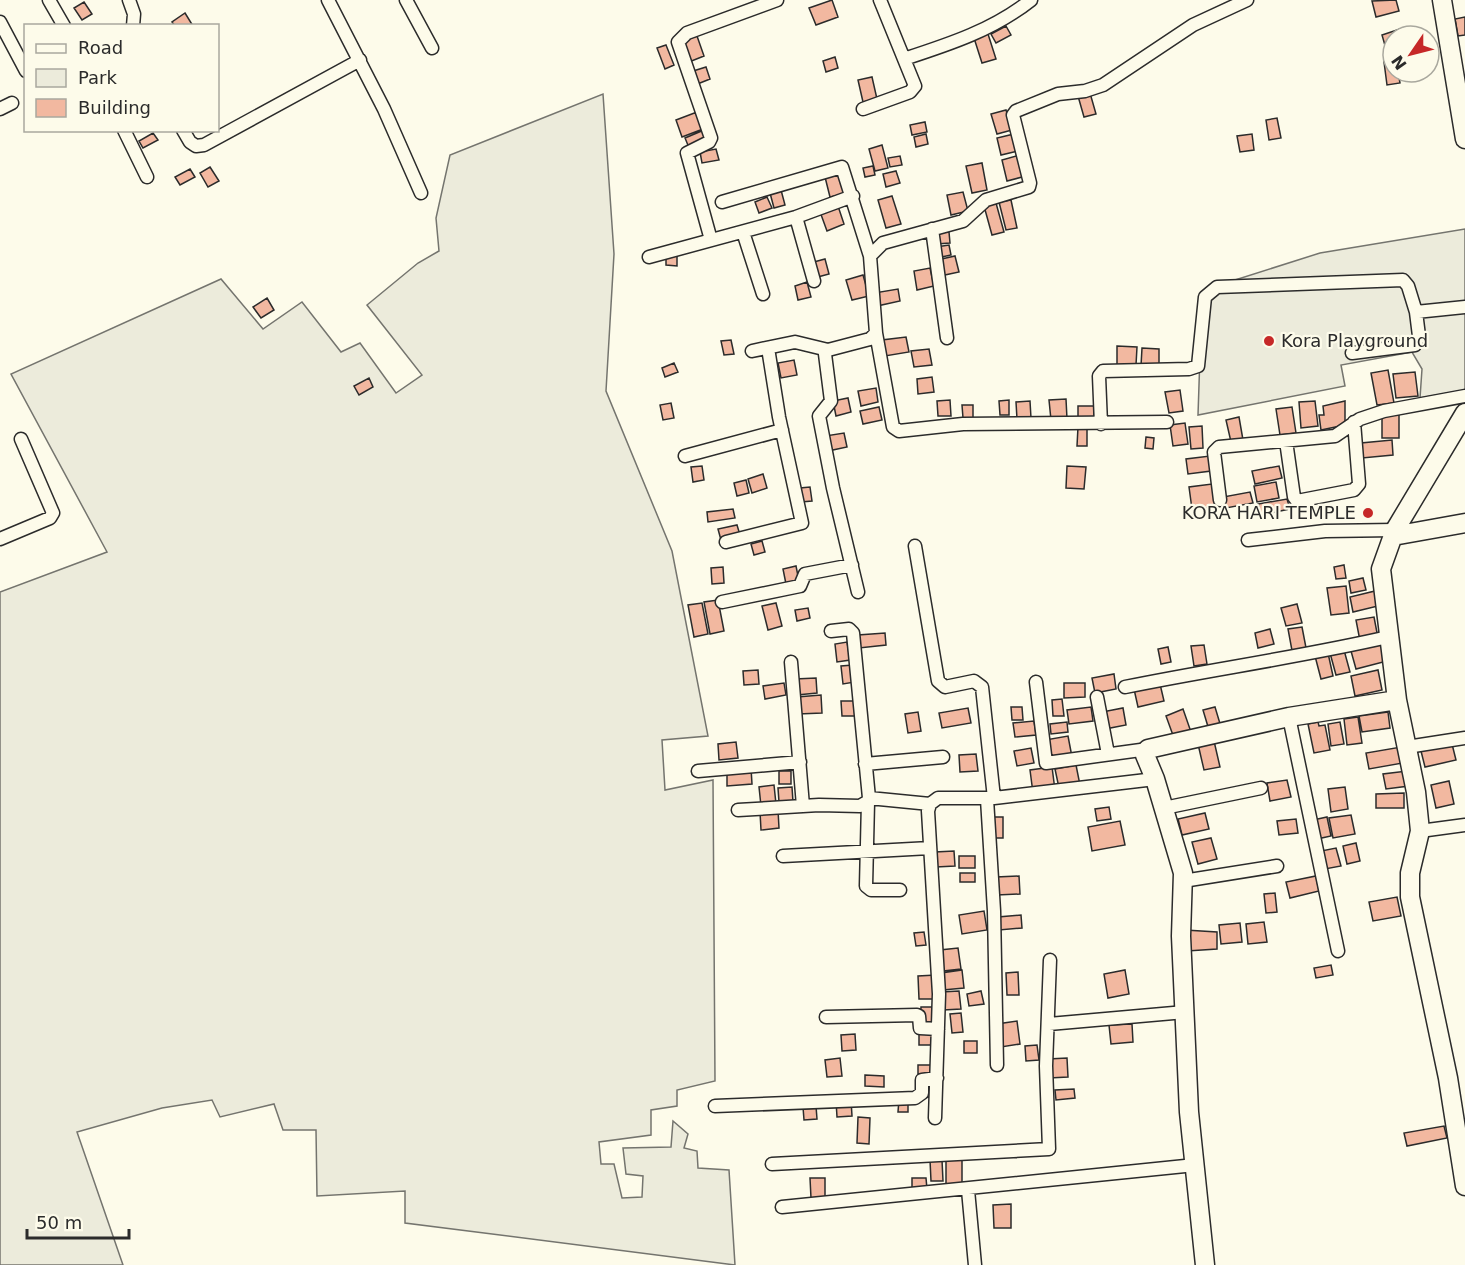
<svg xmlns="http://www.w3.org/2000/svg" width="1465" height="1265" viewBox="0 0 1465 1265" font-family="'DejaVu Sans',sans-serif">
	<rect width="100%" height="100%" fill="#fdfbea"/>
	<!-- green -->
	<path fill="#ecebdb" stroke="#74746e" stroke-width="1.5" d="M603 94 614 254 606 391 672 551 708 736 662 740 665 790 713 780 715 1081 677 1090V1106L651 1110V1135L599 1142 601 1164H614L622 1198 642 1197 643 1176 626 1174 623 1148 671 1147 673 1121 688 1134 684 1148 697 1151 698 1168 729 1170 735 1265 405 1223V1191L317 1196 316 1130H283L274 1104 220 1117 212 1100 162 1108 77 1132 123 1265H0V592L107 552 11 374 221 279 263 329 302 302 341 352 360 343 396 393 422 375 367 305 418 263 439 251 436 218 450 155Z
		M1465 229V390L1420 398 1422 369 1412 352 1341 365 1345 386 1198 415 1202 295 1213 287 1320 253Z"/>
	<!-- building -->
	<path fill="#f2b8a0" stroke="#2b2b2b" stroke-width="1.5" d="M832 0 838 17 816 25 809 8Z
		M1396 0 1399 11 1376 17 1372 1Z
		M84 2 92 14 82 20 74 8Z
		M185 13 193 26H175L172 22Z
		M1465 17V35L1458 36 1455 19Z
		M1006 26 1011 35 996 43 991 34Z
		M1403 28 1405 36H1393V55L1388 56 1382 35Z
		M988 34 996 59 982 63 974 38Z
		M697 36 704 56 689 62 682 41Z
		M666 45 674 65 665 69 657 48Z
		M835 57 838 68 826 72 823 61Z
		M1393 61V72H1398L1400 83 1387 85 1384 62Z
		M706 67 710 79 695 85 690 72Z
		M872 77 877 99 863 102 858 80Z
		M1090 93 1096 114 1084 117 1078 96Z
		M1006 110 1012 130 997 134 991 114Z
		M697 112 703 129 682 137 676 120Z
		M1277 118 1281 138 1269 140 1266 120Z
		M925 122 927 132 912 135 910 125Z
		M704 130 709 142 690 150 685 138Z
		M153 133 158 140 143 148 139 141Z
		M926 134 928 144 916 147 914 137Z
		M1014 134 1018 151 1001 155 997 138Z
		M1252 134 1254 150 1240 152 1237 136Z
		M882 145 888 168 875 171 869 149Z
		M716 149 719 160 702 163 700 152Z
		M1020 155 1026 176 1007 181 1002 160Z
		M900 156 902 165 890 167 888 158Z
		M982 163 987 190 972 193 966 166Z
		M873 166 875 175 865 177 863 168Z
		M210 167 219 181 208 187 200 173Z
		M190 169 195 177 180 185 175 177Z
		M896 171 900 183 886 187 883 174Z
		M842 172 848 193 830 197 825 177Z
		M781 190 785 205 774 208 770 193Z
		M963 192 968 211 951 215 947 195Z
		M892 196 901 224 886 228 878 200Z
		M767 197 772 208 759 213 755 202Z
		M1011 200 1017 228 1006 230 999 202Z
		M837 203 844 224 827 231 819 209Z
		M996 203 1004 232 992 235 984 206Z
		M949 232 950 243 936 244 935 233Z
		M949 245 951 255 937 258 936 247Z
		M666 252 677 253V266L666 265Z
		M955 256 959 272 940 276 937 260Z
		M825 259 829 274 814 278 810 263Z
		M930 268 934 286 917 290 914 271Z
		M863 275 869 296 852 300 846 280Z
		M807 282 811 297 798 300 795 286Z
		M898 289 900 301 877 306 874 293Z
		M267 298 274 310 261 318 253 307Z
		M906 337 909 352 885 356 882 340Z
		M731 340 734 354 724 355 721 341Z
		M1117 346 1137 347 1136 365H1117Z
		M1142 348 1159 349V367L1141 366Z
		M929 349 932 365 914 367 911 351Z
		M794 360 797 375 781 378 778 363Z
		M674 363 678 372 665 377 662 368Z
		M1388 370 1394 403 1377 405 1371 373Z
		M1415 372 1418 396 1396 398 1393 374Z
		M932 377 934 392 918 394 917 379Z
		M369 378 373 387 359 395 354 386Z
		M876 388 878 402 861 406 858 391Z
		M1180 390 1183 411 1169 413 1165 392Z
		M848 398 851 412 836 416 833 401Z
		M1066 399 1067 419 1051 420 1049 400Z
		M950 400 951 416H938L937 401Z
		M1009 400V415H1000L999 401Z
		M1030 401 1031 418 1017 419 1016 402Z
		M1315 401 1318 426 1301 428 1299 402Z
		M1345 401V425L1321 430 1319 415H1324L1323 406Z
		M671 403 674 418 663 420 660 405Z
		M962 405H973V418H963Z
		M1078 406H1094V420H1078Z
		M879 407 882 420 863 424 860 411Z
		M1292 407 1296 433 1280 435 1276 409Z
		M1382 415H1399V438H1382Z
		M1239 417 1243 440 1231 442 1226 420Z
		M1185 423 1188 444 1173 446 1170 425Z
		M1202 426 1203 448 1191 449 1189 427Z
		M1078 427H1087V446H1077Z
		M844 433 847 447 828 451 825 436Z
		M1146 437 1154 438 1153 449 1145 448Z
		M1392 440 1393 455 1362 458 1361 443Z
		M1210 456 1211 471 1188 474 1186 459Z
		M702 466 704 480 693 482 691 467Z
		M1067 466 1086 467 1084 489 1066 488Z
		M1279 466 1282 478 1255 484 1252 471Z
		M763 474 767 488 752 493 748 479Z
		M746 480 749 493 737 496 734 483Z
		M1276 482 1279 498 1257 502 1254 486Z
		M1212 484 1215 507 1192 509 1189 487Z
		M810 487 812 501 801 502 800 488Z
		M1250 492 1253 503 1226 508 1223 497Z
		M1287 499 1290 509 1261 515 1258 504Z
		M733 509 735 518 708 522 707 512Z
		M737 525 740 535 721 540 718 529Z
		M762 541 765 552 754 555 751 544Z
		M1344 565 1346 578 1336 579 1334 567Z
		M796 566 799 581 786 584 783 569Z
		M723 567 724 583 712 584 711 568Z
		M1363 578 1366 590 1351 593 1349 581Z
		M1346 586 1349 613 1331 615 1327 588Z
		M1375 591 1378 606 1353 612 1350 597Z
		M718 600 724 631 710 634 704 602Z
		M702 603 708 634 694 637 688 605Z
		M776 603 782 626 768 630 762 606Z
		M1297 604 1302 623 1286 626 1281 608Z
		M808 608 810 618 797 621 795 610Z
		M1374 617 1378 638 1360 641 1356 620Z
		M1302 627 1307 653 1293 656 1288 629Z
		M1270 629 1274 644 1258 648 1255 633Z
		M885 633 886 645 859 648 858 635Z
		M847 642 850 660 837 662 835 644Z
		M1382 642 1387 661 1356 669 1351 651Z
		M1204 645 1207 664 1194 666 1191 646Z
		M1168 647 1171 662 1161 664 1158 649Z
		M1344 650 1350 672 1336 675 1330 653Z
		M1328 653 1333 676 1321 679 1315 656Z
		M853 665 855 682 843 684 841 666Z
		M758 670 759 684 744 685 743 671Z
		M1378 670 1382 690 1355 696 1351 676Z
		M1114 674 1116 689 1095 693 1092 678Z
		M816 678 817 693 797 695 795 679Z
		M784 683 786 695 765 699 763 686Z
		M1064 683H1085V697L1064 698Z
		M1160 684 1164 701 1138 707 1134 689Z
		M821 695 822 713 798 714 797 697Z
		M1062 699 1064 716H1053L1052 700Z
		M841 701H856L857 716H842Z
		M1011 707H1022L1023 720H1012Z
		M1091 707 1093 721 1069 724 1067 710Z
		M1215 707 1221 727 1209 730 1203 710Z
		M968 708 971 723 942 728 939 713Z
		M1123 708 1126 725 1105 729 1102 712Z
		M1183 709 1191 732 1174 738 1166 716Z
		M918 712 921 731 908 733 905 714Z
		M1388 712 1390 728 1362 732 1359 716Z
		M1358 717 1362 743 1347 745 1344 719Z
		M1034 721 1036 735 1015 737 1013 723Z
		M1067 722 1068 732 1051 734 1050 724Z
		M1318 722 1319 726 1325 725 1330 750 1314 753 1308 724Z
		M1340 722 1344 744 1331 746 1328 724Z
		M1068 736 1072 757 1049 761 1045 740Z
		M1214 741 1220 767 1204 770 1198 744Z
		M736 742 738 758 719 760 718 744Z
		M1452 744 1456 760 1425 767 1421 751Z
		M1401 747 1403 763 1369 769 1366 753Z
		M1031 748 1034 763 1017 766 1014 751Z
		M976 754 978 771 960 772 959 755Z
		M1076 765 1080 785 1059 788 1055 769Z
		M1052 767 1055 790 1033 793 1030 770Z
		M751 768 752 784 727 786V770Z
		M779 771H791V784H779Z
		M1407 771 1409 786 1386 789 1383 774Z
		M1287 780 1291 797 1270 801 1267 783Z
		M1449 781 1454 804 1436 808 1431 785Z
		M774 785 776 804 761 806 759 787Z
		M792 787 793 802H779L778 788Z
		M1345 787 1348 809 1331 812 1328 789Z
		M1404 793V808H1376V794Z
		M1109 807 1111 819 1097 821 1095 809Z
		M778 810 779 828 761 830 760 812Z
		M1205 813 1209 829 1182 835 1178 819Z
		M1351 815 1355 834 1333 838 1329 818Z
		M991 817H1003V838H991Z
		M1327 817 1331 836 1317 839 1313 820Z
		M1296 819 1298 833 1279 835 1277 821Z
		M1120 821 1125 845 1092 851 1088 827Z
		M1211 838 1217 859 1198 864 1192 842Z
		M1356 843 1360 861 1347 864 1343 846Z
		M1336 848 1341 866 1325 869 1321 851Z
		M954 851 955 866 936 867 935 852Z
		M959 856H975V868H959Z
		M960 873H975V882H960Z
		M1019 876 1020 894 997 895 996 877Z
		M1316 876 1319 891 1290 898 1286 882Z
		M1275 893 1277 912 1266 913 1264 894Z
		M1397 897 1401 916 1373 921 1369 902Z
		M984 911 987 930 962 934 959 915Z
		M1021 915 1022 928 999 930 998 917Z
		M1264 922 1267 942 1248 944 1246 924Z
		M1240 923 1242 942 1221 944 1219 925Z
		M1185 930 1217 932V949L1187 951Z
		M924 932 926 945 916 946 914 933Z
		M958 948 961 969 943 971 940 950Z
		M1331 965 1333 975 1316 978 1314 968Z
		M962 970 964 988 943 990 941 973Z
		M1125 970 1129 994 1108 998 1104 974Z
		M1018 972 1019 995H1007L1006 973Z
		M936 975V999H919L918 976Z
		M959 991 961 1009 943 1010 941 992Z
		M981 991 984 1004 969 1006 967 994Z
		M921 1007H933L932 1025H920Z
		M961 1013 963 1032 952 1033 950 1014Z
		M1017 1021 1020 1044 1001 1047 997 1024Z
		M1132 1024 1133 1042 1111 1044 1109 1025Z
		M919 1031H936V1045H919Z
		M855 1034 856 1050 842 1051 841 1035Z
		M964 1041H977V1053H964Z
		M1037 1045 1039 1060 1026 1061 1025 1046Z
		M840 1058 842 1076 827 1077 825 1060Z
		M1067 1058 1068 1077 1049 1078 1048 1059Z
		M918 1065H934V1074H918Z
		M865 1075 884 1076V1087L865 1086Z
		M1074 1089 1075 1098 1056 1100 1055 1090Z
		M899 1099H908V1112H898Z
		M851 1100 852 1116 837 1117 836 1101Z
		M816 1106 817 1119 804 1120 803 1107Z
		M858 1117 870 1118 869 1144 857 1143Z
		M1444 1126 1447 1138 1407 1146 1404 1133Z
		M946 1158H962V1186H946Z
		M930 1160H942L943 1181H931Z
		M810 1178H825V1198H811Z
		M912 1178H926L927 1189 912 1190Z
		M1011 1204V1228H994L993 1205Z"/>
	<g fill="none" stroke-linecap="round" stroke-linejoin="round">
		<defs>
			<path id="street" d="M49 0 64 26
				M129 0 134 14 133 26
				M328 0 384 109 421 193
				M406 0 432 48
				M0 22 26 71
				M904 59C950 44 993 30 1031 0
				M0 109 12 103
				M863 109 910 92 915 86 880 0
				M124 130 147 177
				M183 130 190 142 196 146 204 145 360 60
				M722 202 842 167 870 256
				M796 217 814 281
				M932 229 947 338
				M743 232 763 294
				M711 240 687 153 709 142 711 138 678 42 687 33 777 0
				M649 257 796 217 853 196
				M876 333 893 427 899 431 963 424 1167 422
				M752 351 795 342 828 350
				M1352 353 1415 345 1419 336 1416 312
				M1101 424 1099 376 1103 371 1189 369 1198 366 1205 297 1217 287 1403 280 1408 286 1416 312 1465 307
				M1286 441 1294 497 1297 501 1354 490 1359 484 1354 422
				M685 456 782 430
				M1220 500 1214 452 1219 447 1335 436 1360 419 1384 411 1465 396
				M0 539 50 518 53 513 21 439
				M1248 540 1325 531 1395 530
				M726 542 802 523 779 417 768 348
				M915 546 938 681 945 687 974 681 982 687 994 798
				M858 592 833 488 819 416 831 401 825 354 828 350 870 339 876 333 870 256 883 243 963 221 986 200 1029 187 1030 183 1013 115 1016 111 1058 94 1085 91 1103 85 1193 25 1247 0
				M722 602 800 586 805 574 852 565
				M831 631 849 629 853 633 869 798 930 804
				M791 662 803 806
				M1036 682 1046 763 1148 749
				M1125 687C1213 669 1301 657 1388 637
				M1097 697 1108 754
				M1289 717 1338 951
				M1407 747 1465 738
				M865 764 943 757
				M698 771 800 762
				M987 799 994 911 997 1065
				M868 802 866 886 871 890H900
				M1164 808 1261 788
				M738 810 819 805 860 806 872 799
				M1420 831 1465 825
				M783 856 930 848
				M1183 881 1277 866
				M826 1017 917 1015 919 1016 920 1028 938 1029
				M1049 1024 1185 1012
				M715 1106 915 1098 922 1093V1080L937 1078
				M935 1118 939 994 928 811 930 804 938 798H994L1155 779
				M772 1164 1049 1149 1046 1066 1050 960
				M968 1190 975 1265
				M782 1207 1195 1165"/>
			<path id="secondary" d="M1442 0 1465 139
				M1393 536 1465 523
				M1397 700 1381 569 1395 530 1465 413
				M1205 1265 1189 1112 1181 936 1183 873 1155 779 1145 755 1148 749 1289 717 1397 700 1416 792 1420 831 1410 873V897L1448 1078 1465 1186"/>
		</defs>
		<!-- street casing -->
		<use href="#street" stroke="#2b2b2b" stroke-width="15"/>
		<!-- secondary casing -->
		<use href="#secondary" stroke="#2b2b2b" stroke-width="21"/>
		<!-- street -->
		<use href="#street" stroke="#fdfbea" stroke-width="12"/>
		<!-- secondary -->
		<use href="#secondary" stroke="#fdfbea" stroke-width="18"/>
	</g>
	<!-- markers -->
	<g fill="#c62828" stroke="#fdfbea" stroke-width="2">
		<circle cx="1269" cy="341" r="6"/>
		<circle cx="1368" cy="513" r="6"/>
	</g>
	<g text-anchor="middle" stroke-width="4.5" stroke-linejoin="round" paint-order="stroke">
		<!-- poi labels -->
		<g font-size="18" fill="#2b2b2b" stroke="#fdfbea" text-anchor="start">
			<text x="1281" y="347">Kora Playground</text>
			<text x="1356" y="519" text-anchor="end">KORA HARI TEMPLE</text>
		</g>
	</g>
	<!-- legend -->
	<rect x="24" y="24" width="195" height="108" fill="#fdfbea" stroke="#a9a89e" stroke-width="1.5"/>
	<rect x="36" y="44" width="30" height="9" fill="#fdfbea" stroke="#a9a89e" stroke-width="1.5"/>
	<text x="78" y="54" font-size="18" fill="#2b2b2b">Road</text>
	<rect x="36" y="69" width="30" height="18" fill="#ecebdb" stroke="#a9a89e" stroke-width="1.5"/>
	<text x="78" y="84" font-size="18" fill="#2b2b2b">Park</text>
	<rect x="36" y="99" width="30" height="18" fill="#f2b8a0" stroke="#a9a89e" stroke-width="1.5"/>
	<text x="78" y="114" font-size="18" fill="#2b2b2b">Building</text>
	<!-- north arrow -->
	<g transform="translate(1411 54) rotate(235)"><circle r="28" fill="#fdfbea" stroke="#a9a89e" stroke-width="1.5"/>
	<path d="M0-4.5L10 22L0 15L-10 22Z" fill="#c62828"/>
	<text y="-9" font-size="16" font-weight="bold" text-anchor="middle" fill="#2b2b2b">N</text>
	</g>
	<!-- scale -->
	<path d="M27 1229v9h102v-9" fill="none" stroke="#2b2b2b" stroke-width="3"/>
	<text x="36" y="1229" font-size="18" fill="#2b2b2b" stroke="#fdfbea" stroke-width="4.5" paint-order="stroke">50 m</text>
</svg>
